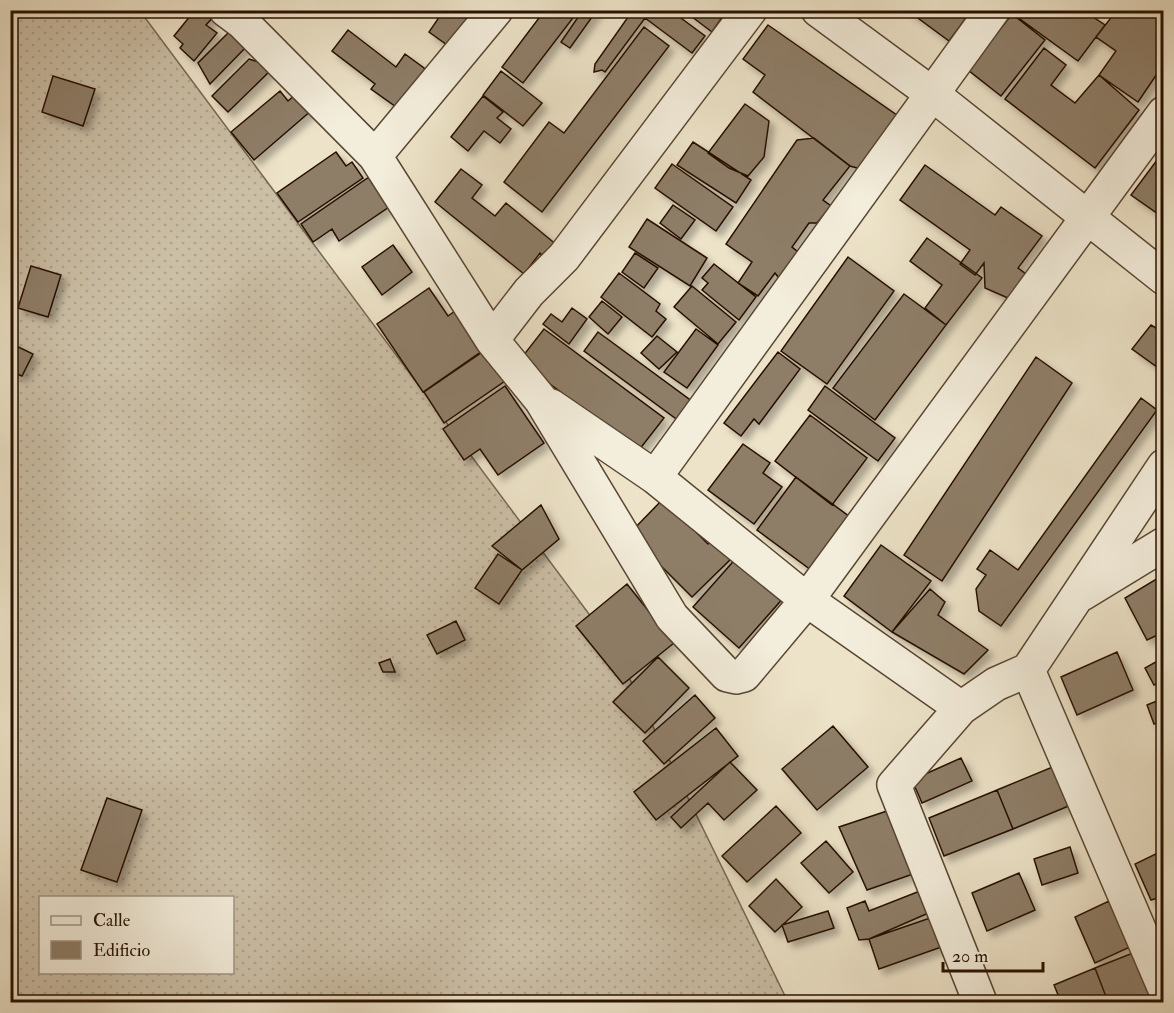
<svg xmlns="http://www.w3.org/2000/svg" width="1174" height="1013" viewBox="0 0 1174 1013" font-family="'IM FELL Double Pica',serif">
	<defs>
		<pattern id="grass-dots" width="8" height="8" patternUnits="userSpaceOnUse" patternTransform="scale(1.5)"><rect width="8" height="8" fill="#cbbfa6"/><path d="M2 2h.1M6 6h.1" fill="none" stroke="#aea38d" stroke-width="1.8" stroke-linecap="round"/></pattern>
		<filter id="shadow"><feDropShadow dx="5.5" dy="5.5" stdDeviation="3" flood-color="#0004"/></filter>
	</defs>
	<rect width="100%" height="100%" fill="#ede3c8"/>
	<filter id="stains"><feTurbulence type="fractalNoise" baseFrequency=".00333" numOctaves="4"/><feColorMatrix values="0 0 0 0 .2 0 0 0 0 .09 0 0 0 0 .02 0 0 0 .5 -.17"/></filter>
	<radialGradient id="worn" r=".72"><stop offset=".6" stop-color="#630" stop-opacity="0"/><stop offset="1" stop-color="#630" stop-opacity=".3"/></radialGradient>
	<!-- grass -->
	<path fill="url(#grass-dots)" stroke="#796853" stroke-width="1.5" fill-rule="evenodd" d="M10 11H140L615 649 788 1002H11ZM40 898H232V972H40Z"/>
	<!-- building -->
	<path fill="#8e7e68" stroke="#271100" stroke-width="1.5" filter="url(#shadow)" d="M195 10H209L215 15 206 25 217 33 194 61 180 48 183 44 174 36Z
		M444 10H475L450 47 429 32Z
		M545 10H579L523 83 502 67Z
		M583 10H597L570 48 561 42Z
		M633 10H670L705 36 692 53 645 18 605 72 602 70 594 72 595 64Z
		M683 10H727L712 32Z
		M907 10H972L949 41Z
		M1026 10H1089L1087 13 1105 25 1078 61 1020 19Z
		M1117 10H1160L1164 13V69L1161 68 1138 102 1099 75 1116 51 1096 37Z
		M1012 14 1045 40 1001 96 968 70Z
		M768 25 901 118 864 170 850 166 753 92 765 75 743 59Z
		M644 27 669 46 542 212 504 182 549 122 564 133Z
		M231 30 247 46 210 84 198 63Z
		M348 30 396 67 405 54 428 71 399 109 371 89 375 84 332 51Z
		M1044 48 1066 65 1051 85 1075 103 1099 75 1139 110 1095 168 1005 99Z
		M249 59 274 67 228 112 212 96Z
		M501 71 542 103 523 126 483 95Z
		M53 76 95 89 83 126 42 112Z
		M280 91 288 101 297 93 312 110 254 160 231 132Z
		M483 96 503 112 497 118 511 129 500 143 484 131 468 151 451 137Z
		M745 104 769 121 764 157 748 176 729 168 708 153Z
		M814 138 850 166 823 200 831 206 817 223H809L792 247 798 252 779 278 775 273 758 296 738 283 752 262 726 244 797 140Z
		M693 142 751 180 736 203 677 165Z
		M336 152 346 166 352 162 363 178 298 222 277 193Z
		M1163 152H1164V218L1131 195Z
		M672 164 733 207 716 231 655 188Z
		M925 165 995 215 1001 207 1042 236 1018 268 1026 274 1008 298 985 288 984 263 975 275 960 264 970 250 900 200Z
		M461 169 482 185 472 198 495 216 506 203 558 246 547 259 540 253 524 274 435 202Z
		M369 177 389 207 339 241 332 229 313 242 301 224Z
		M673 205 695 220 681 239 660 223Z
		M647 219 707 258 690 286 629 247Z
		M927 238 982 278 946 325 925 308 942 285 910 261Z
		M393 245 412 272 382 295 362 267Z
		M635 253 658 268 644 288 622 272Z
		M848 257 894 291 827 384 781 351Z
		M714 264 756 297 739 320 702 290 708 283 702 278Z
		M31 266 61 275 48 317 18 308Z
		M619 273 660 304 656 311 666 319 652 337 601 297Z
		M692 286 736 322 718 344 674 307Z
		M429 288 448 316 455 311 482 351 423 392 377 324Z
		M904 294 946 325 875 420 833 388Z
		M602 301 622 317 608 334 589 317Z
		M572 308 587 319 569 344 543 324 551 314 562 322Z
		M1151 325 1164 333V372L1132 349Z
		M544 329 664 418 639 450 519 361Z
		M696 329 718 345 687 388 664 372Z
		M598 332 693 402 679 421 584 351Z
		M657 336 677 352 659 369 641 353Z
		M10 343 33 354 22 376 10 371Z
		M484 351 505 381 444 423 424 392Z
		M778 352 800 369 759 424 754 419 741 436 724 423Z
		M1036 357 1072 383 942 581 904 555Z
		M505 386 544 443 498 475 480 449 464 460 443 429Z
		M825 386 895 438 878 461 808 410Z
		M1141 398 1157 410 1001 626 979 611 976 589 986 575 977 569 990 550 1018 570Z
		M810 415 867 458 832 505 775 461Z
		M743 444 770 463 763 473 782 487 754 524 708 490Z
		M796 477 850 517 811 570 757 530Z
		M663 499 708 544 716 536 735 555 692 597 629 534Z
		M541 505 559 539 522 570 492 546Z
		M881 545 931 581 892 632 844 596Z
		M498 554 522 570 499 604 475 588Z
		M739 555 785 596 739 648 693 607Z
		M1163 575 1164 632 1147 640 1125 598Z
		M627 584 674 643 623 684 576 626Z
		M930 589 945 602 938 615 988 650 964 674 892 632Z
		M456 621 465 640 437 654 427 635Z
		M1117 652 1133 690 1077 715 1061 677Z
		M658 657 689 688 645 733 613 702Z
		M390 659 395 672H383L379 663Z
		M1161 659 1164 664V680L1154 685 1145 668Z
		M695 695 715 718 664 764 643 741Z
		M1164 698V720L1154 724 1147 705Z
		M833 726 868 767 817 810 782 769Z
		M716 728 738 756 656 820 634 792Z
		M961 758 972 781 922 803 912 780Z
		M730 762 757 790 724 820 708 803 681 828 671 817Z
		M1055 766 1071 805 1013 829 997 790Z
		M997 790 1013 829 944 856 929 818Z
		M107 798 142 810 117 882 81 870Z
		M776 806 801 833 747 882 722 856Z
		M887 811 913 874 867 890 839 827Z
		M826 841 853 872 829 893 801 863Z
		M1070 847 1078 873 1042 885 1034 859Z
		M1164 850V896L1151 900 1135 864Z
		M1019 873 1035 910 987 931 972 893Z
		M776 879 802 907 775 932 749 906Z
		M925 889 933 911 869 939 859 940 847 908 865 901 869 911Z
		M1109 901 1130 947 1095 963 1075 917Z
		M828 911 834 928 788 942 782 925Z
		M936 916 947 945 879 969 869 939Z
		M1138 951 1159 1002H1108L1095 968Z
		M1095 968 1108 1002H1061L1054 985Z"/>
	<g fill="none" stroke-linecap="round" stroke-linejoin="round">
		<defs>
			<path id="street" d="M226 10 242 22 375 156 492 340 541 400 672 617 727 675 736 677 744 675 807 600 1164 113
				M818 10 931 93 1164 278
				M375 156 496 10
				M492 340 529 292 564 257 750 10
				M551 406 655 477 807 600 961 708 996 684 1028 670 1164 466
				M655 477 993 10
				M1082 594 1164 544
				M1028 670 1164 987
				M961 708 894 785 980 1002"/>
		</defs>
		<!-- street casing -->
		<use href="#street" stroke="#584632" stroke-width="36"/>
		<!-- street -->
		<use href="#street" stroke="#f3eddb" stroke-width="33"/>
	</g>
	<!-- margin -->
	<rect width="1174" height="1013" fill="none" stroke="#ede3c8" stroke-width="36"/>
	<rect x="12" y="12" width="1150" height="989" fill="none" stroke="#271100" stroke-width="3"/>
	<rect x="18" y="18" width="1138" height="977" fill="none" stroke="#271100" stroke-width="1.5"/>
	<!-- legend -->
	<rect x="39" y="896" width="195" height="78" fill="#f3eddb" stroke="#a19583" stroke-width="1.5"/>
	<rect x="51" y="916" width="30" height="9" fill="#f3eddb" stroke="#a19583" stroke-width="1.5"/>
	<text x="93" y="926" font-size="18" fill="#271100">Calle</text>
	<rect x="51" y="941" width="30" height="18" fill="#8e7e68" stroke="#a19583" stroke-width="1.5"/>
	<text x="93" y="956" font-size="18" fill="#271100">Edificio</text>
	<!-- scale -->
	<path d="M943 962v9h100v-9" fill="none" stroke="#271100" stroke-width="3"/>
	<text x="952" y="962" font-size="18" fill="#271100" stroke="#f3eddb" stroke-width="4.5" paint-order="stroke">20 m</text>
	<rect width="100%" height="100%" filter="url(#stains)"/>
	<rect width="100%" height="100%" fill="url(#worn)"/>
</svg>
